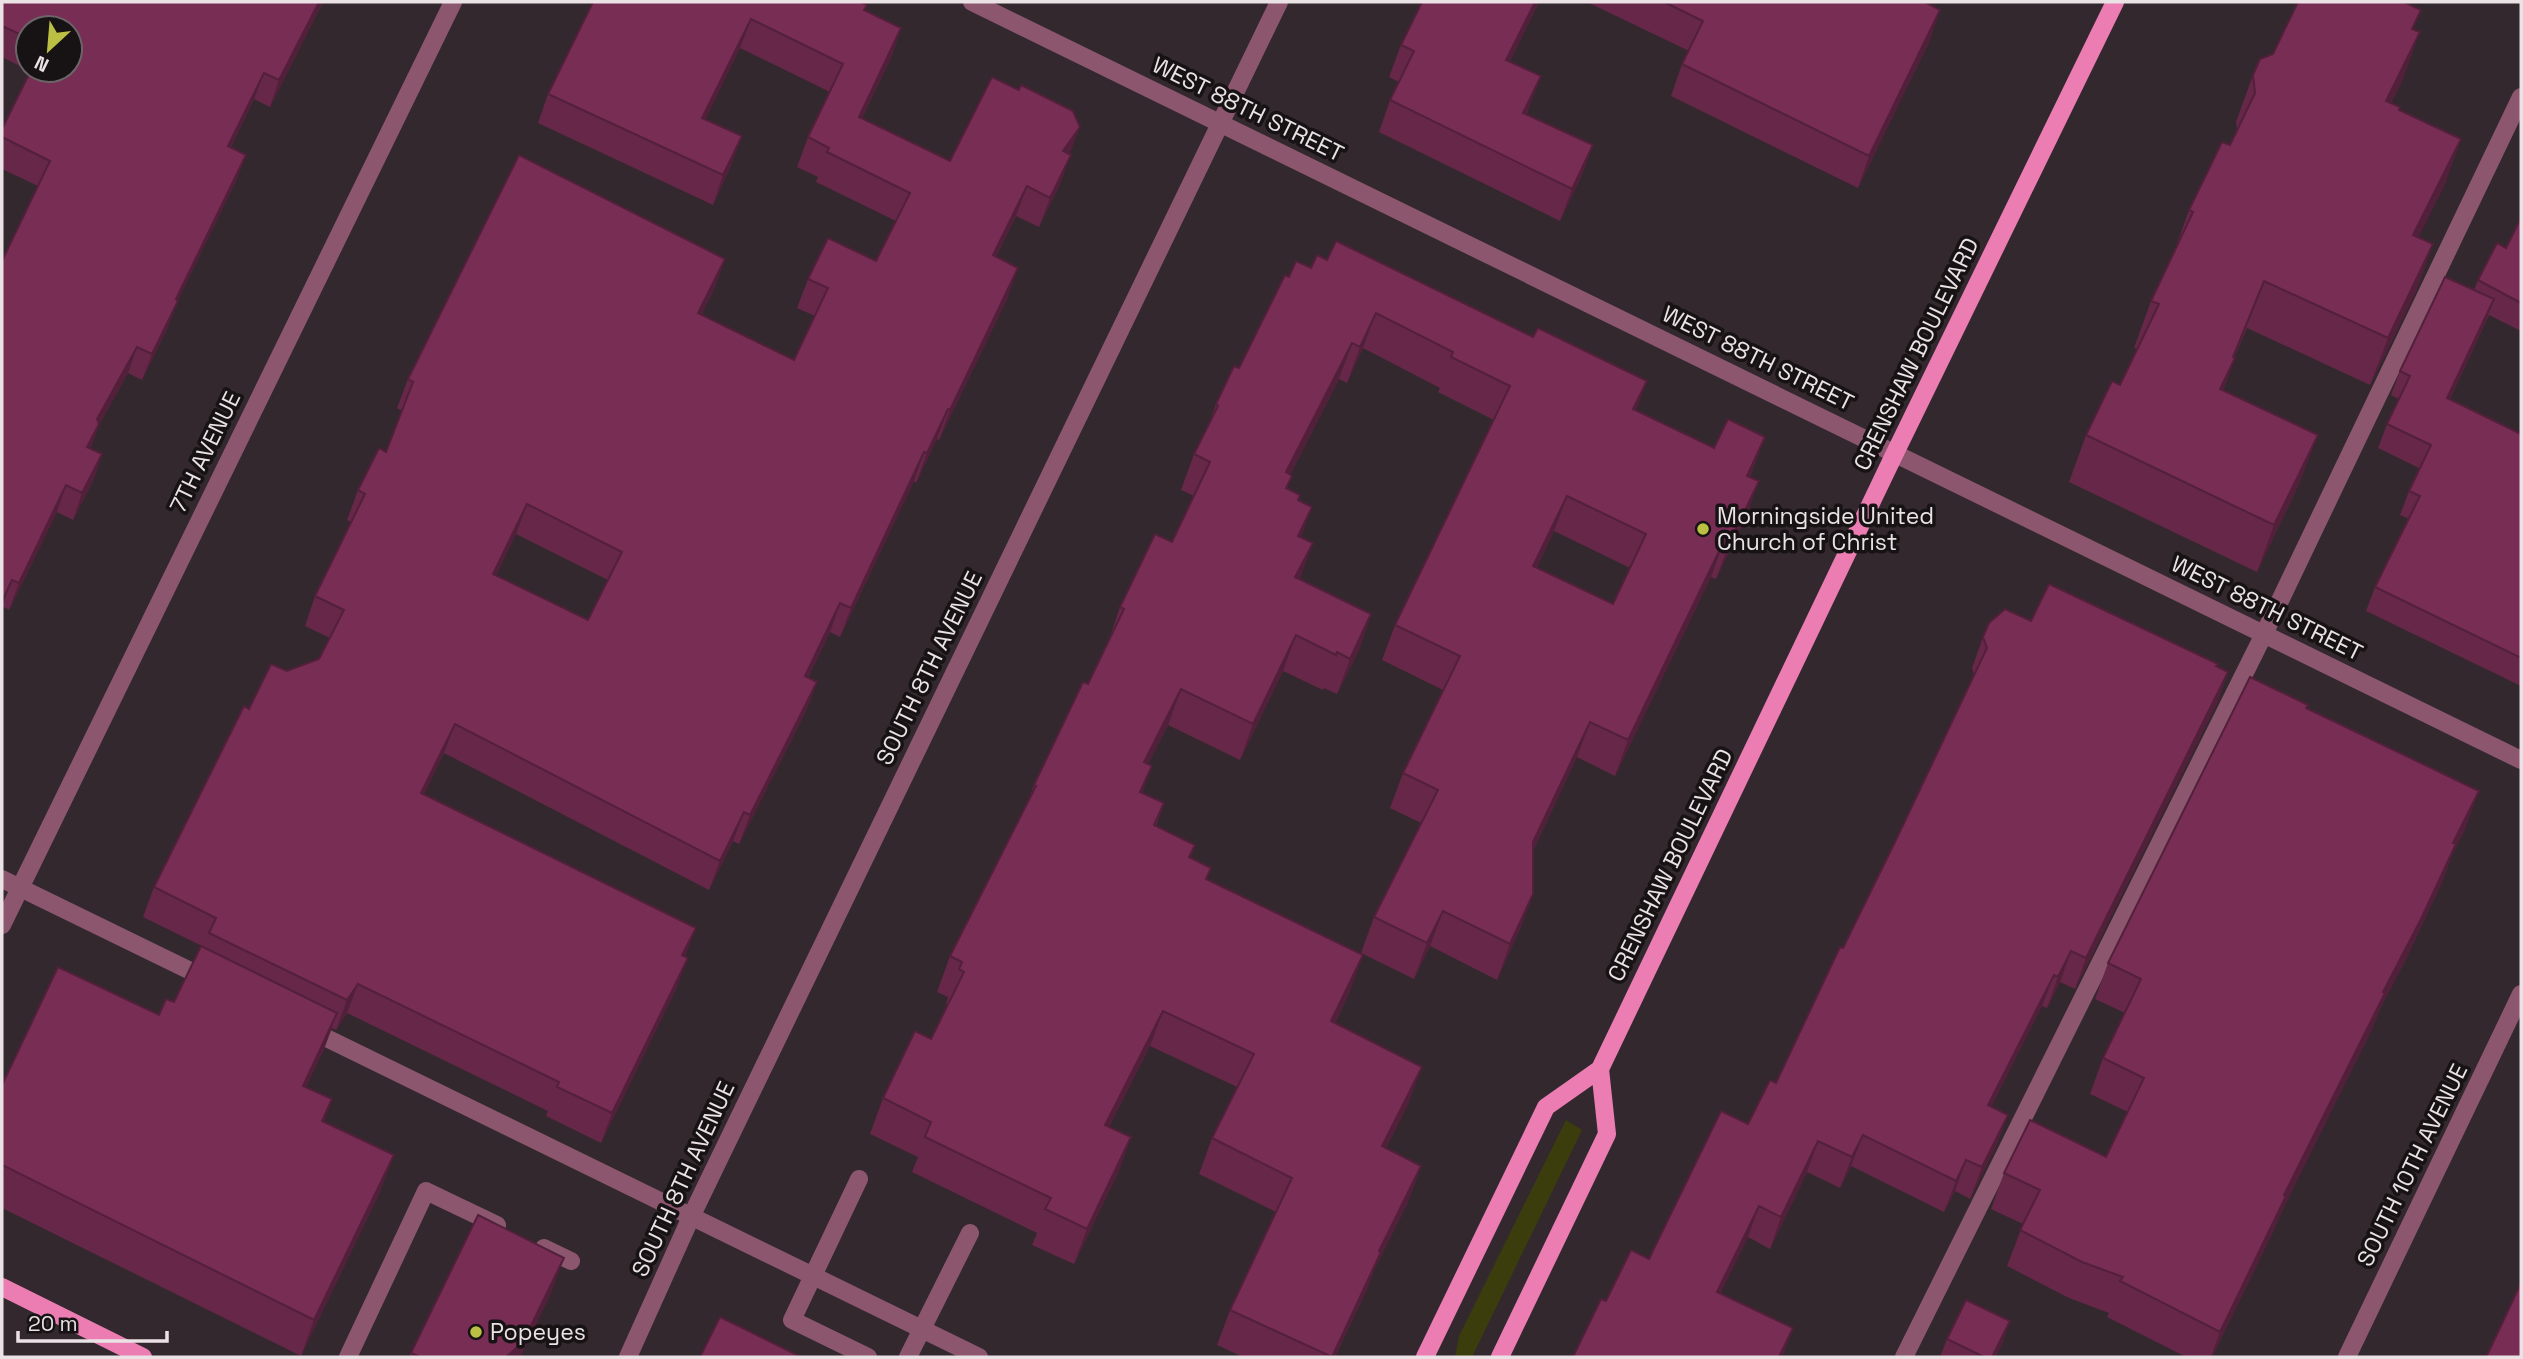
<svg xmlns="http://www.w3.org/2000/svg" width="2523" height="1359" viewBox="0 0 2523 1359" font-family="'Space Grotesk',sans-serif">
	<rect width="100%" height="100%" fill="#33282d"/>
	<!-- green -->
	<path fill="#3b3d0d" d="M1566 1120 1582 1130 1472 1357H1455L1459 1336Z"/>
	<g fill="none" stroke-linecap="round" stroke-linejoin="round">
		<!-- lane -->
		<path stroke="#8c566f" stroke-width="18" d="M2 879 209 980
			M306 1028 979 1357
			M859 1179 792 1320 868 1357
			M544 1248 571 1261
			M348 1357 426 1191 497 1225
			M908 1357 970 1233
			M1904 1357 2264 634 2521 97"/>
		<!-- street -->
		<path stroke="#8c566f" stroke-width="18" d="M972 2 2521 760
			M2 925 453 2
			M628 1357 691 1217 1279 2
			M2347 1357 2521 994"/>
		<!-- primary -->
		<path stroke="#eb7db3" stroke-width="18" d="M2 1287 143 1357
			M1425 1357 1546 1107 1600 1069 1895 453 2115 2
			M1500 1357 1607 1134 1600 1069"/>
	</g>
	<!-- wall -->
	<path fill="#662748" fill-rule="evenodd" d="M2 2H323L270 107 254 99 231 147 246 155 236 181 177 302 168 327 142 380 128 373 99 425 90 449 102 454 93 481 73 520 57 512 9 610 2 606V608V261L38 186 2 169V129L30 71 29 70H70L28 28V70L2 57Z
		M593 2 867 5 865 10 901 28 891 58 862 118 950 161 1070 154 1060 184 1039 227 1016 216 996 257 1008 297 939 440 937 439 916 483 914 481 840 637 830 632 808 678 817 682 806 711 739 844 733 841 709 890 444 753 424 794 685 956 677 987 601 1143 546 1116 548 1111 347 1013 336 1030 332 1028 324 1049 306 1087 324 1122 380 1192 301 1356 2 1208V1085L159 1015 174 1002 204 947 143 917 154 887 249 709 287 671 319 659 330 638 305 626 315 596 352 522 347 520 358 490 386 452 402 411 397 408 408 379 725 259 714 289 701 315 794 360 815 316 797 308 808 279 876 261 896 221 816 182 818 177 797 167 808 137 830 92 740 48 705 119 731 166 713 205 538 123 548 94ZM516 534 608 580 588 620 496 575Z
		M1422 2H1539L1510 61 1529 108 1527 114 1593 145 1581 177 1560 221 1379 132 1390 100 1399 82 1389 77 1401 45Z
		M1587 2H1931L1930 5 1940 10 1929 42 1858 188 1671 96 1682 64 1689 51Z
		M2414 30 2403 79 2391 103 2399 110 2461 139 2444 186 2418 237 2433 244 2416 291 2370 385 2247 328 2234 358 2223 391 2300 482 2257 572 2069 482 2086 435 2120 385 2138 349 2134 348 2151 301 2173 255 2189 210 2230 145 2237 130 2236 122 2253 75 2273 54Z
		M2521 218V331L2489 315 2450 399 2521 434V686L2366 611 2375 587 2409 519 2400 515 2409 491 2419 468 2378 448 2387 424 2399 399 2391 395 2400 371 2474 290 2478 280 2506 248Z
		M1311 268 1636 410 1714 448 1765 437 1750 477 1746 517 1716 579 1711 577 1615 776 1577 757 1533 851V894L1520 929 1497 980 1430 946 1414 979 1361 953 1374 917 1421 823 1390 808 1403 773 1443 690 1382 660 1395 625 1494 420 1438 392 1440 388 1363 348 1347 383 1339 379 1290 475 1292 476 1287 489 1298 501 1301 538 1300 579 1371 614 1359 650 1337 694 1324 688 1323 690 1283 671 1240 760 1168 725 1148 764 1152 766 1142 793 1164 803 1156 826 1195 845 1190 858 1207 879 1350 991 1335 1023 1409 1102 1386 1148 1421 1166 1408 1202 1374 1270 1368 1287 1335 1357H1243L1217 1345 1230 1310 1276 1212 1199 1174 1212 1138 1237 1087 1150 1046 1109 1127 1131 1137 1118 1173 1074 1264 1032 1245 1037 1233 912 1172 918 1157 870 1134 883 1098 931 1039 948 1005 946 1004 948 997 937 992 950 956 1026 806 1034 785 1088 684 1108 643 1120 607 1172 542 1194 496 1181 490 1194 454 1207 429 1216 404 1239 368 1289 277ZM1554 531 1630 568 1613 604 1537 567Z
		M2031 621 2217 667 2228 672 2217 703 2075 989 2060 982 2047 1008 2042 1006 1991 1107 2008 1115 1996 1146 1970 1199 1955 1191 1944 1212 1851 1166 1840 1188 1807 1172 1770 1249 1748 1237 1720 1294 1793 1328 1782 1357H1573L1606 1301 1649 1259 1748 1124 1776 1083 1896 840 1974 675 1972 668 1983 637Z
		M2307 708 2466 827 2452 855 2443 880 2408 955 2380 1009 2372 1029 2280 1215 2273 1232 2212 1357H2186L2107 1317 2109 1313 2069 1298 2007 1266 2023 1224 1991 1209 2004 1173 2106 1157 2128 1112 2090 1094 2103 1058 2125 1013 2095 999 2108 963Z
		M551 1293 520 1357H409L411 1353Z
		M2010 1321 2001 1346 1995 1357H1940L1947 1339Z"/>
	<!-- shaded-wall -->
	<path fill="#53203b" d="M319 2H323L270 107 279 80Z
		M1535 2H1539L1495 92 1506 60Z
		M1940 10 1929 42 1858 188 1869 156Z
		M751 19 740 48 692 148 702 118Z
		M901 28 891 58 848 146 859 117Z
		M2420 32 2403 79 2369 148 2386 101Z
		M264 73 254 99 218 173 228 146Z
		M1541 76 1529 108 1512 145 1523 113Z
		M1080 127 1069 156 1063 151Z
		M742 136 731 166 713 205 723 175Z
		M2461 139 2444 186 2396 282 2413 235Z
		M1593 145 1581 177 1560 221 1572 189Z
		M246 155 236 181 177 302 168 327 142 380 152 354 176 299Z
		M1071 155 1060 184 1039 227 1050 198Z
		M1027 186 1016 216 982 285 993 255Z
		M2433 244 2416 291 2370 385 2388 338Z
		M725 259 714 289 687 343 698 313Z
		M1018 268 1008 297 939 440 950 410Z
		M2264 281 2231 366 2235 358 2218 405 2220 389Z
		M2494 299 2485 323 2439 422 2447 398Z
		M1376 313 1363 348 1347 383 1360 347Z
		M1352 343 1339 379 1273 508 1286 472Z
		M137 347 128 373 99 425 90 451 77 473 97 419Z
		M1647 381 1634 416 1633 409Z
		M948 409 937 439 916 483 927 453Z
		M2318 435 2300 482 2257 572 2274 525Z
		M1765 437 1752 472 1734 511 1747 476Z
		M924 452 914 481 840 637 851 608Z
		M102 454 93 481 73 520 82 493Z
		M1759 481 1746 517 1716 579 1729 544Z
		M66 485 57 512 9 610 19 583Z
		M1567 496 1554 531 1521 601 1533 566Z
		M527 504 516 534 482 603 493 574Z
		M1312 507 1299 543 1298 536Z
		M1724 541 1711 577 1615 776 1628 740Z
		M1313 543 1300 579 1295 577Z
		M12 580 2 606V608V601Z
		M840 603 830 632 794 706 805 676Z
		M1371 614 1359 650 1337 694 1350 659Z
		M1296 635 1283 671 1240 760 1253 724Z
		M2228 672 2217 703 2075 989 2086 958Z
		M817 682 806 711 739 844 750 815Z
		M1181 689 1168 725 1131 798 1144 762Z
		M1590 722 1577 757 1520 878 1533 842Z
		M455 724 444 753 411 822 421 793Z
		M1152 766 1139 802 1140 792Z
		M2479 791 2466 827 2452 855 2443 880 2408 955 2380 1009 2372 1029 2280 1215 2273 1232 2212 1357H2211L2220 1332 2284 1195Z
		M744 812 733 841 709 890 720 861Z
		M1533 894 1520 929 1497 980 1510 944Z
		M1443 911 1430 946 1414 979 1427 943Z
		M696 928 685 957 682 955Z
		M2071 951 2060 982 2047 1008 2058 977Z
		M1363 955 1350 991 1318 1057 1331 1021Z
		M688 958 677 987 601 1143 612 1113Z
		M2054 975 2042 1006 1976 1137 1988 1105Z
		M358 984 347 1013 336 1030 347 1000Z
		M1163 1011 1150 1046 1092 1160 1105 1125Z
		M337 1013 324 1049 290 1122 303 1086Z
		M1422 1067 1409 1102 1369 1182 1382 1146Z
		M332 1099 319 1135 322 1121Z
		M2008 1115 1996 1146 1970 1199 1982 1167Z
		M1863 1135 1851 1166 1840 1188 1852 1157Z
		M1131 1137 1118 1173 1074 1264 1087 1229Z
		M1818 1141 1807 1172 1770 1249 1781 1217Z
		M394 1155 380 1192 301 1356 314 1320Z
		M1966 1160 1955 1191 1944 1212 1956 1181Z
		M1421 1166 1408 1202 1374 1270 1368 1287 1335 1357H1332L1379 1251Z
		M1759 1206 1748 1237 1706 1323 1717 1292Z
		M564 1258 551 1293 520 1357H506Z
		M2010 1321 2001 1346 1995 1357H1992Z
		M1793 1328 1782 1357H1779Z"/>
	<!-- building -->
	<path fill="#772d54" stroke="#53203b" stroke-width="2" fill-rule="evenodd" d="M2 2H319L279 80 264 73 228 146 246 155 176 299 178 301 152 354 137 347 97 419 99 424 87 447 102 454 82 493 66 485 19 583 12 580 2 601V261L50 161 2 137V129L31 70H70V28H28V38L2 26Z
		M593 2H861L867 5 864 10 901 28 859 117 950 161 992 77 1019 90 1021 85 1073 111 1080 127 1063 151 1071 155 1050 198 1027 186 993 255 1018 268 950 410 948 409 927 453 924 452 851 608 840 603 805 676 817 682 750 815 744 812 720 861 455 724 421 793 696 928 682 955 688 958 612 1113 557 1087 559 1082 358 984 347 1000 209 933 216 918 154 887 244 706 249 709 271 664 287 671 319 659 344 610 315 596 365 494 358 490 379 448 386 452 413 382 408 379 519 155 725 259 698 313 794 360 828 288 808 279 828 238 876 261 910 193 827 152 829 148 808 137 843 64 751 19 702 118 742 136 723 175 548 94ZM527 504 622 552 588 620 493 574Z
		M1422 2H1535L1506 60 1541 76 1523 113 1593 145 1572 189 1390 100 1414 51 1401 45Z
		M1664 2H1928L1927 3 1940 10 1869 156 1682 64 1703 21Z
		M2298 2H2404L2421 10 2412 29 2420 32 2386 101 2400 107 2399 110 2461 139 2413 235 2433 244 2388 338 2264 281 2233 357 2235 358 2220 389 2318 435 2274 525 2086 435 2112 381 2120 385 2159 304 2151 301 2193 212 2189 210 2222 142 2230 145 2255 93 2253 75 2260 59 2273 54Z
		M2521 218V303L2478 280 2497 243 2506 248Z
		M1336 241 1533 337 1538 328 1647 381 1633 409 1714 448 1728 419 1765 437 1747 476 1759 481 1729 544 1724 541 1628 740 1590 722 1533 842V894L1510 944 1443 911 1427 943 1374 917 1438 790 1403 773 1460 656 1395 625 1510 386 1451 357 1453 352 1376 313 1360 347 1352 343 1286 472 1292 476 1286 488 1300 495 1298 500 1312 507 1298 536 1313 543 1295 577 1371 614 1350 659 1337 652 1336 655 1296 635 1253 724 1181 689 1144 762 1152 766 1140 792 1164 803 1154 825 1195 845 1189 857 1211 868 1206 879 1363 955 1331 1021 1422 1067 1382 1146 1421 1166 1379 1251 1381 1252 1332 1357 1230 1310 1292 1178 1212 1138 1254 1054 1163 1011 1105 1125 1131 1137 1087 1229 1045 1209 1051 1198 925 1137 931 1122 883 1098 915 1031 931 1039 964 972 959 969 962 962 950 956 1036 786 1034 785 1083 682 1088 684 1124 609 1120 607 1155 534 1172 542 1210 462 1194 454 1218 406 1216 404 1234 366 1239 368 1285 275 1289 277 1296 261 1311 268 1317 255 1327 260ZM1567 496 1646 534 1613 604 1533 566Z
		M2445 277 2494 299 2447 398 2521 434V658L2375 587 2420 496 2409 491 2431 445 2387 424 2410 376 2400 371Z
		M2049 584 2218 664 2216 666 2228 672 2086 958 2071 951 2058 977 2054 975 1988 1105 2008 1115 1982 1167 1966 1160 1956 1181 1863 1135 1852 1157 1818 1141 1781 1217 1759 1206 1717 1292 1793 1328 1779 1357H1573L1601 1299 1606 1301 1631 1250 1649 1259 1721 1111 1748 1124 1770 1080 1776 1083 1840 947 1843 948 1896 840 1987 648 1983 637 1989 623 2005 609 2031 621Z
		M2250 677 2308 705 2306 708 2479 791 2453 843 2456 844 2421 919 2383 992 2385 993 2284 1195 2286 1196 2220 1332 2120 1281 2123 1277 2082 1262 2020 1230 2040 1190 2004 1173 2030 1120 2106 1157 2144 1078 2103 1058 2141 979 2108 963Z
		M201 946 337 1013 303 1086 332 1099 322 1121 394 1155 314 1320 2 1165V1085L58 967 159 1015 166 999 174 1002Z
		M478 1215 564 1258 523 1342 506 1357H420L411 1353Z
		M2521 1283V1357H2486L2491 1347Z
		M1966 1300 2010 1321 1992 1357H1984L1947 1339Z
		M720 1317 801 1357H700Z"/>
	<!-- markers -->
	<g fill="#bbc044" stroke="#171214" stroke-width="2.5">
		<circle cx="1703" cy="529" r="7"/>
		<circle cx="476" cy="1332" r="7"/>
	</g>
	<g text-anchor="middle" stroke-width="7" stroke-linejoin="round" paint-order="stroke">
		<!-- street labels -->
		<g font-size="23" fill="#eae2e5" stroke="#171214">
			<text transform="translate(1248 109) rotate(26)" y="8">WEST 88TH STREET</text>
			<text transform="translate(1916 354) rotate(-64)" y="8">CRENSHAW BOULEVARD</text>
			<text transform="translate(1758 358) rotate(26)" y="8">WEST 88TH STREET</text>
			<text transform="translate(205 452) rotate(-64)" y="8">7TH AVENUE</text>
			<text transform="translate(2267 608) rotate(26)" y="8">WEST 88TH STREET</text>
			<text transform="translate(929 668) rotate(-64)" y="8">SOUTH 8TH AVENUE</text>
			<text transform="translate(1670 865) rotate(-64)" y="8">CRENSHAW BOULEVARD</text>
			<text transform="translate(2412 1165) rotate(-64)" y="8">SOUTH 10TH AVENUE</text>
			<text transform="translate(683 1179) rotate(-65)" y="8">SOUTH 8TH AVENUE</text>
		</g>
		<!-- poi labels -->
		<g font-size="23" fill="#eae2e5" stroke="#171214" text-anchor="start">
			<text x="1717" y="524">Morningside United<tspan x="1717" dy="26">Church of Christ</tspan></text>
			<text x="490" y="1340">Popeyes</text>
		</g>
	</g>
	<!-- border -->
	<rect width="2523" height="1359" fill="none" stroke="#eae2e5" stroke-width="7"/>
	<!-- north arrow -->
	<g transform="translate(49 49) rotate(206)"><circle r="33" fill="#171214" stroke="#6b6568" stroke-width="2"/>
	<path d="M0-5L12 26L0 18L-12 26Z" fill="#bbc044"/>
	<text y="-10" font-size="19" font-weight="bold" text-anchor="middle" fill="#eae2e5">N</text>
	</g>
	<!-- scale -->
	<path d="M18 1331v10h149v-10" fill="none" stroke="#eae2e5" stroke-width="3.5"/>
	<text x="28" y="1331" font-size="21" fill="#eae2e5" stroke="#171214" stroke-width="5" paint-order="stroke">20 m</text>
</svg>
